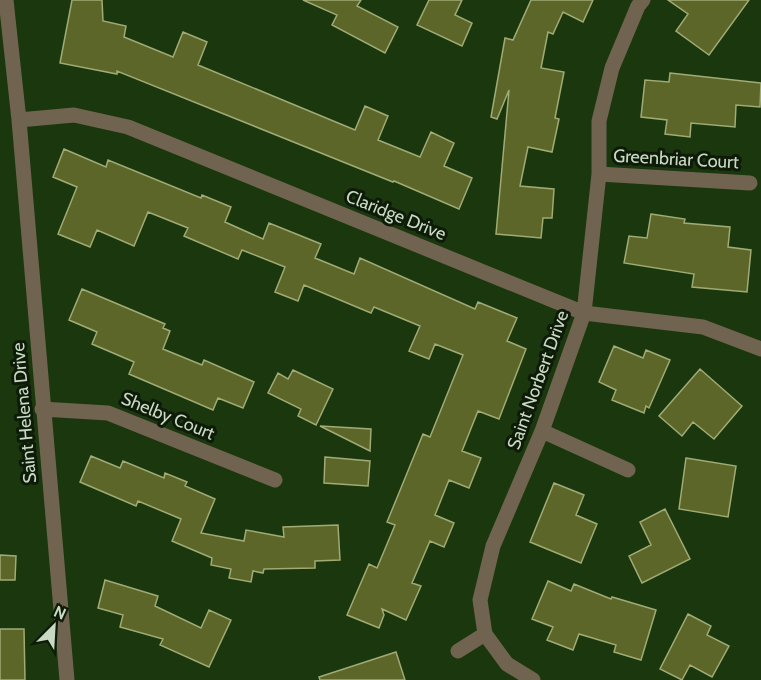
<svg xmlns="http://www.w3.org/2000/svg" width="761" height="680" viewBox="0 0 761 680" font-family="Cabin,sans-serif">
	<rect width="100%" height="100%" fill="#1a370e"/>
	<!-- building -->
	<path fill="#5c6628" stroke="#a0ab75" stroke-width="1.5" d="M72 0H102L103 21 126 26 124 37 173 57 183 32 207 42 198 65 355 130 365 106 388 116 378 140 420 157 431 132 454 143 444 166 472 178 459 209 394 181 393 182 117 71V74L60 63Z
		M303 0H361L357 6 398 27 385 53 332 25 337 15Z
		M429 0H462L455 15 472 23 462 46 417 25Z
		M531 0H593L583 22 563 12 553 34 548 32 541 68 564 72 555 118 559 119 552 152 528 147 520 186 554 189 552 218H543L541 238 496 234 509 90 497 119 491 117 505 38 513 40Z
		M668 0H749L709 55 676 31 688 14Z
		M670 73 761 83 760 107 736 105 735 127 691 123 690 137 665 134 667 120 641 117 645 80 669 82Z
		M64 149 106 167 108 160 201 198 202 195 231 207 225 222 263 239 269 223 321 244 315 258 354 274 360 258 475 309 478 302 517 318 507 341 526 349 499 419 478 411 462 451 481 458 469 488 449 480 435 515 454 523 444 547 430 541 412 583 421 586 406 620 382 609 384 615 379 628 347 615 369 564 377 568 395 525 387 522 401 488 423 434 430 437 463 355 435 344 429 359 409 351 420 326 374 307 371 313 304 285 298 301 275 292 285 267 242 250 238 259 184 236 188 228 148 212 134 246 97 230 90 247 58 234 77 187 53 177Z
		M651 214 685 219 684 223 730 227 728 247 751 250 747 292 692 287 694 274 624 263 629 236 647 238Z
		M82 289 165 324 163 328 170 331 163 349 202 365 204 360 254 382 243 408 218 398 213 410 129 374 134 362 92 344 97 332 69 320Z
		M614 346 643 358 646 350 670 360 649 408 646 406 644 413 612 400 616 390 599 382Z
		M700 369 742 406 714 439 693 422 682 436 659 416Z
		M293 370 333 389 316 425 298 416 301 409 268 393 278 373 288 379Z
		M320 426 371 429 370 451Z
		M91 456 120 468 123 461 164 478 165 473 187 482 185 486 215 499 201 533 244 541 246 530 284 537 283 527 338 525 340 560 315 561V568L264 569 263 573 253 571 251 582 229 578 231 569 211 565 212 558 172 541 181 519 138 501 136 506 80 482Z
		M325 457 370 461 368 486 324 483Z
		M686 458 736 466 728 517 679 509Z
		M554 483 584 495 576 515 597 524 581 563 530 542Z
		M665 509 690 559 642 583 629 556 651 545 640 522Z
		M0 555 16 556 15 580H0Z
		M105 580 158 596 155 606 201 628 209 610 231 620 209 667 160 645 163 639 120 627 123 615 98 608Z
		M548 581 571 591 574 584 611 599 612 597 656 610 641 660 614 652 616 645 579 634 573 650 547 640 553 627 532 619Z
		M688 614 711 626 707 635 729 646 712 677 690 665 682 680 660 669Z
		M0 629H24L25 680H0Z
		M396 652 405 680H320L319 677Z"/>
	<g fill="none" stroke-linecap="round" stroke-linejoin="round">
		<!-- street -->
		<path stroke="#706350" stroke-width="15" d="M6 0 19 120 67 680
			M19 120 74 115 128 127 584 313 703 327 761 349
			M599 174 750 183
			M42 409 108 413 275 480
			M542 431 628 470
			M458 651 485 634
			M533 680 507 664 485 634 480 600 493 546 542 431 584 313 599 174V121L612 68 638 6 643 0"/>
	</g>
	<g text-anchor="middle" stroke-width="6" stroke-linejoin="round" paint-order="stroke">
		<!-- street labels -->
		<g font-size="18" fill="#c8dac3" stroke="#0e1b09">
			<text transform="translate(676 159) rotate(3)" y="6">Greenbriar Court</text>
			<text transform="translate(396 215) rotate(22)" y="6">Claridge Drive</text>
			<text transform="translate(538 380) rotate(-70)" y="6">Saint Norbert Drive</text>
			<text transform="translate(24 413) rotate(-95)" y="6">Saint Helena Drive</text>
			<text transform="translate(168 416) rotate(22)" y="6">Shelby Court</text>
		</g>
	</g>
	<!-- north arrow -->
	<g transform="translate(54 626) rotate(24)" stroke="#0e1b09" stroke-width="4.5" paint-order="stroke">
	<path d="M0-4.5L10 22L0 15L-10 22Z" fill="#c8dac3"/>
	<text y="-9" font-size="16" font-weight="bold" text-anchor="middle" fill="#c8dac3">N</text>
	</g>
</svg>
